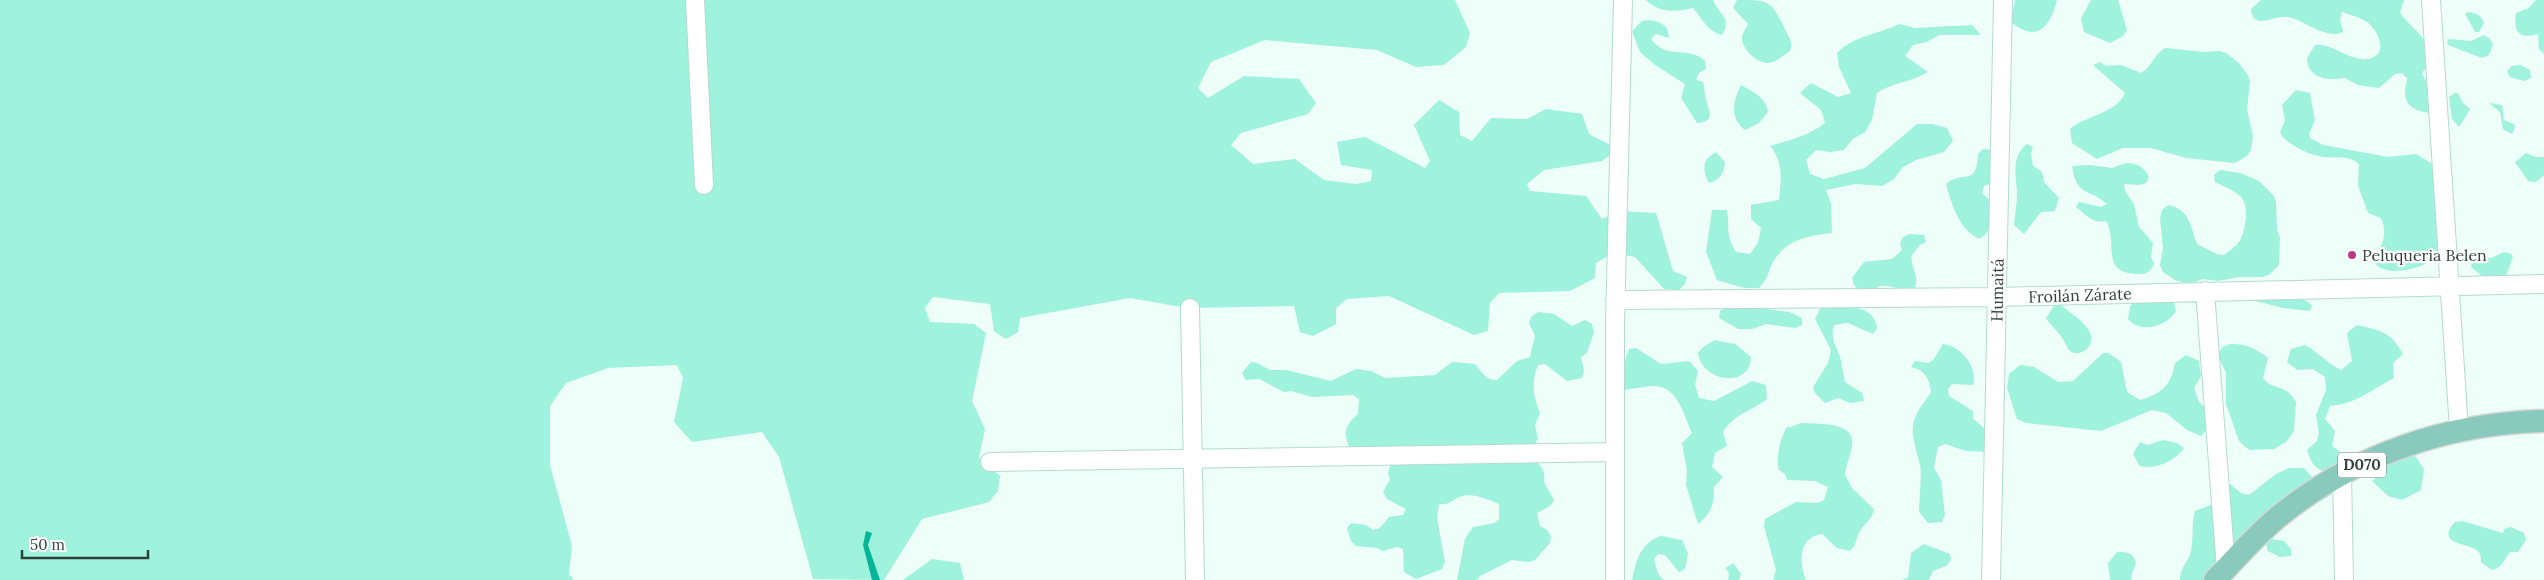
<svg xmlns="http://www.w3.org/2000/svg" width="2544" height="580" viewBox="0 0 2544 580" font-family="Lora,serif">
	<rect width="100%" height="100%" fill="#eefef9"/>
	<!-- green -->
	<path fill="#9ff2dc" d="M0 0H1455L1470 33 1466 47 1444 65 1416 67 1377 50 1265 40 1211 62 1198 88 1208 98 1244 76 1299 79 1316 103 1308 114 1241 133 1231 145 1253 164 1295 159 1324 180 1356 184 1371 181 1372 170 1341 165 1337 142 1365 137 1425 168 1430 161 1414 125 1439 100 1459 112 1460 135 1472 141 1491 118 1527 119 1546 109 1582 114 1589 134 1618 149 1602 161 1544 170 1527 184 1530 191 1586 196 1602 219 1620 211 1656 213 1673 271 1687 277 1685 284 1679 290 1664 289 1635 257 1613 253 1596 263 1595 278 1570 291 1499 293 1490 303 1488 331 1474 335 1389 296 1347 299 1336 308V324L1313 336 1300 332 1294 306 1187 308 1130 298 1020 318 1018 332 1006 339 994 331 990 304 933 297 925 308 930 322 974 324 986 333 972 401 985 429 979 457 1000 476 998 491 989 502 922 519 884 580 813 579 779 457 762 432 692 442 674 422 683 378 677 365 608 368 566 383 550 406V465L572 546 569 574 574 580H0Z
		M1646 0H1713C1718 14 1733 17 1722 35 1708 32 1702 18 1693 8 1677 12 1658 13 1646 0Z
		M1737 0C1767 0 1771 0 1783 25 1787 36 1794 40 1790 51 1784 55 1776 62 1769 63 1758 64 1742 50 1742 38 1742 34 1746 28 1748 24L1733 8Z
		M2015 0H2057C2050 28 2036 43 2011 22Z
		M2091 0H2118L2127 30 2123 36 2110 43 2084 32 2081 18Z
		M2261 0H2404L2400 12C2407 26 2434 40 2430 59 2429 64 2424 69 2422 74L2436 99 2435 113C2423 113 2406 110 2405 94 2404 89 2407 84 2407 78L2402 73 2395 74 2379 88 2358 85 2345 78C2328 81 2308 79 2307 58L2315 45C2334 43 2353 65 2372 58 2388 52 2378 30 2367 22 2360 17 2350 15 2342 12L2340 19 2343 32C2325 40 2305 20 2288 17 2274 14 2253 32 2251 9Z
		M2536 0H2544V54L2539 49 2538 34C2518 40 2513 31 2516 13L2529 8Z
		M2468 12C2477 13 2481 15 2484 23L2479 32H2475L2465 14Z
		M1650 20C1662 23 1668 24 1669 38L1656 34 1651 39C1667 61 1688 45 1705 61L1706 69 1699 73 1696 80 1703 82C1705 88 1704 93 1706 99 1708 110 1717 121 1697 123L1681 98 1685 84 1655 65 1640 52 1632 31 1642 21Z
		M1899 24 1915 28 1972 25 1981 35H1939L1927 42 1913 45 1905 56 1928 72C1912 82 1893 82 1877 93L1872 120 1865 132 1853 139 1844 150 1830 152 1816 150 1806 160 1810 174 1824 179 1865 168 1917 124H1932L1947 128 1953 141 1944 152 1916 160 1903 167 1894 179 1882 186 1855 184 1826 190 1831 204 1832 233C1808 236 1785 239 1772 264 1767 275 1768 278 1759 288H1744L1717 280 1706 252 1712 210H1727C1730 228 1725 235 1736 252L1750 254 1758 243 1761 228 1751 219V205L1779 200C1781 179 1784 163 1770 146 1790 140 1808 136 1825 123L1821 110 1800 93 1811 83 1838 97 1851 93 1839 67 1837 53C1855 35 1877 35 1899 24Z
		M2484 35 2490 39 2493 45 2489 55 2482 58 2448 45 2447 42 2449 39 2471 41Z
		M2165 48 2204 52 2219 51 2226 53 2239 63 2247 74 2250 81 2247 110 2253 136 2251 150 2247 156 2235 163 2186 158 2151 148H2123L2097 159 2072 143 2070 129C2086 115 2116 114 2125 93L2093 65 2100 62 2106 66 2121 65 2141 73C2152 67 2154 54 2165 48Z
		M2520 65 2530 70 2531 78 2524 81 2510 77 2507 71 2512 66Z
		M1741 85C1753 92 1766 97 1768 112L1759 123 1745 130C1729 118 1733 101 1741 85Z
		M2296 90 2310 93 2315 120 2309 134 2310 138 2323 145 2388 157 2416 154 2434 165C2437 189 2449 234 2435 256 2426 270 2377 280 2373 258 2383 246 2388 234 2381 218L2368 213 2358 186 2359 164C2349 155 2338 158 2325 157 2311 156 2287 145 2280 133L2285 120 2282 105Z
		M2455 93H2458L2463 103 2470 109 2459 127 2452 119 2449 97Z
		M2489 103 2502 105 2504 120 2514 124 2515 128 2512 134 2503 129 2500 112Z
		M2027 144 2033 147 2031 154 2033 166C2041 170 2044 173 2044 182L2059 198 2055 211 2041 212 2024 234 2014 225C2015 214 2017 203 2017 193 2016 175 2011 156 2027 144Z
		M1983 149 1998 150 1997 181 1984 186 1982 193 1993 203C1992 217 1993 232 1979 239 1958 228 1952 205 1946 184 1965 169 1976 188 1978 154Z
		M1716 152 1725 162C1724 173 1720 180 1709 183 1701 169 1703 159 1716 152Z
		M2526 153 2536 157H2544V175L2536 182 2528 181 2515 162Z
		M2126 163C2137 163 2144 167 2149 177L2146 183 2139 185 2124 184 2125 191 2134 204 2139 227 2153 243 2151 257 2154 264C2151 271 2147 274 2139 274 2098 274 2119 241 2106 221 2093 224 2086 215 2076 207L2079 202 2101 207 2107 204C2088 187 2077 198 2072 166L2090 165 2112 168Z
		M2220 170 2240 173 2259 181 2274 196 2276 203 2277 230 2280 237 2279 265 2269 275 2262 277H2239L2218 281 2203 279 2189 284 2175 280 2163 272 2160 265 2163 248 2160 218 2162 210 2168 205C2189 209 2191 226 2197 244L2217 254 2224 255C2229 251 2235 247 2239 242 2246 231 2250 205 2240 196 2233 190 2223 186 2215 182L2214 175Z
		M1910 234 1924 235 1926 242 1920 245 1911 256C1912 270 1921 279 1913 292 1902 291 1890 284 1879 286L1874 291 1859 290 1854 285 1852 278 1864 262 1892 259 1902 250 1900 243 1903 237Z
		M2504 252 2511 254 2513 257 2506 276 2488 281 2471 267 2473 258H2491Z
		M2163 294 2174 303 2176 311C2166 327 2141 334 2128 319L2130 306 2136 302Z
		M2217 295 2299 297 2312 305 2310 311 2283 308 2248 299 2212 302Z
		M2061 305C2070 313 2087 323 2091 335 2095 347 2078 359 2069 350 2066 347 2065 342 2063 339 2058 331 2051 326 2046 318L2054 306Z
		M1828 306C1847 307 1874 304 1877 328L1873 334 1848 323 1834 325C1830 339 1836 345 1840 357 1842 365 1843 373 1845 382L1862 393 1864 401 1850 403 1838 398 1825 403 1815 393 1813 387 1828 363 1831 350 1815 319 1821 307Z
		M1726 307 1767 309 1789 312 1802 318V325L1795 328 1766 324 1752 329H1738L1719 318 1720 311Z
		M1538 312 1554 314 1572 326 1585 320 1592 324 1594 332 1587 353 1581 357 1584 371 1582 378 1567 381 1545 364 1538 365C1531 383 1533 397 1540 413L1535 425 1538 439 1534 445 1531 459C1541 464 1546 471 1544 482L1554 500 1550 506 1537 513 1540 526 1547 530 1551 536 1550 543 1535 560 1529 562 1512 560 1480 576 1477 580H1457L1465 539 1473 527 1494 523 1499 519V504C1487 499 1469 491 1457 498 1450 502 1448 505 1439 504L1437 518 1445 562 1442 569 1416 579 1404 572 1403 549 1397 547 1383 551 1377 548 1356 546 1351 541 1347 528 1351 523 1366 525 1373 530 1380 528 1389 517 1403 515 1406 509 1387 499 1383 492 1390 479 1388 473 1392 459 1350 449C1343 433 1344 426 1358 414L1359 399 1353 395 1312 397 1291 391 1284 392 1259 379 1246 380 1242 373 1251 362 1257 363 1270 370H1286L1331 381 1356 369 1371 371 1385 378 1435 375 1452 362 1475 364C1483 372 1484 380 1497 380L1517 361 1530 357 1535 336 1529 323 1532 316Z
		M2357 325C2381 331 2390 331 2403 354L2393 363 2394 378C2369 391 2358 403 2330 406L2325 419 2335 431 2332 446 2351 459 2335 473C2317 471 2313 468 2307 450L2317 441 2319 434 2316 415 2326 390 2325 377 2313 369 2297 370 2287 362 2291 349 2305 345C2318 352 2327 363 2341 370L2352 361 2347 333Z
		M1715 340 1734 344 1733 342 1751 357C1750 390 1701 381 1698 353L1703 347Z
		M1943 344C1961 346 1978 367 1973 385L1952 384 1948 389 1949 396 1973 411V419L1989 432 1990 452 1966 451 1945 444 1938 447 1934 468 1941 480 1945 515 1942 522 1928 523 1919 512C1919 504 1922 471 1920 465 1911 430 1906 424 1931 393 1930 379 1925 370 1911 367L1915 361 1929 363 1934 359Z
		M2230 344C2245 343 2257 349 2268 358L2263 378C2272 391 2286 383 2296 402L2294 431 2286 442 2274 449 2250 450 2244 446 2239 441 2226 404V373L2220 360 2219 352 2223 347Z
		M1636 348 1661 364 1689 361 1698 371 1695 385 1699 398 1714 401 1752 381 1766 385 1767 399C1750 412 1734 414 1723 432L1727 446 1715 453 1712 467 1723 477 1714 487C1714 504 1712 513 1698 524L1686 485 1687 471 1682 443 1692 433C1683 414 1678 384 1651 386 1642 387 1633 389 1623 390L1620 376 1629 349Z
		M2103 353H2109L2121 362 2127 392 2140 400C2161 394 2171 386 2175 363L2186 355 2199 361 2201 376 2194 388 2199 402 2210 412V426L2201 436 2187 430 2166 413 2152 410 2101 431 2026 423 2017 419 2007 388 2009 374 2020 365 2034 367 2058 382 2073 381Z
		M1801 423C1816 424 1856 421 1852 445 1851 455 1846 464 1845 475L1852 488 1874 509C1873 520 1863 523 1859 533 1855 540 1857 545 1850 551L1837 548 1822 534C1798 537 1799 563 1806 580H1773L1776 570 1764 526 1765 519 1796 502 1817 503 1824 500 1828 487 1815 481 1787 480 1785 474 1779 470C1775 460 1781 432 1789 425L1788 428Z
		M2163 440 2177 443 2184 448C2175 461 2156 470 2140 466L2133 454 2140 442 2148 445Z
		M2409 453 2416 457 2424 469 2421 490 2402 500 2388 496 2372 481 2375 479 2373 466Z
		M2289 468H2304L2315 480 2271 508 2211 580H2180C2179 569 2189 561 2191 551 2194 538 2191 523 2195 511L2216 503 2222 484H2230L2241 493 2249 495 2276 474Z
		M2462 521 2503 533 2504 529 2511 527 2524 533 2526 540 2518 552H2510C2503 560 2504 567 2492 570L2481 562C2481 558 2481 554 2478 551 2469 543 2434 545 2455 522Z
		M1661 536 1682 540 1688 554 1685 569 1679 572 1665 555 1658 554 1654 559 1658 574 1664 580H1632C1636 561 1640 543 1661 536Z
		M2271 539 2284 541 2291 549V556L2280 557 2268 551 2266 544Z
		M1924 544 1950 554 1951 560 1946 566 1933 571 1929 580H1902L1908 577 1911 553Z
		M2117 552C2127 552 2133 552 2136 563L2131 576 2132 580H2110L2108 563Z
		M932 559 960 563 964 580H903Z
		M1733 563 1741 574 1739 580H1728L1729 574 1726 568Z"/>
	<!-- water -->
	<path fill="#05b598" d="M866 531 872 533 868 545 880 580H872L863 545Z"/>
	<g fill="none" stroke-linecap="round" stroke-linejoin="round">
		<defs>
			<path id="minor" d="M695 0 704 185
				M2431 0 2459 430
				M2205 291 2226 569
				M1615 300 1997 297 2544 284
				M1190 308 1195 580
				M990 462 1615 452
				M2342 473 2344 580
				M1615 580V323L1623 0
				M1991 580 2003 0"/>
			<path id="major" d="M2215 580C2237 558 2258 532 2283 513 2357 454 2450 423 2544 421"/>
		</defs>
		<!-- minor casing -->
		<use href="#minor" stroke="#b3dbcf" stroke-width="20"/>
		<!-- major casing -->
		<use href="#major" stroke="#d6d9d8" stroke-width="25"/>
		<!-- minor -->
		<use href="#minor" stroke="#fff" stroke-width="18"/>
		<!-- major -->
		<use href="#major" stroke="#8acabc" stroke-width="22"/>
	</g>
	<!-- markers -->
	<circle fill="#bc3a83" stroke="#fff" stroke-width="2" cx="2352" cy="255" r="5"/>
	<g text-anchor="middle" stroke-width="4.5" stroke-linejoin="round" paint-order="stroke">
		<!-- shield labels -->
		<rect fill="#fff" stroke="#6e7976" stroke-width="1" x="2338" y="452.5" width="48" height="25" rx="4"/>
		<g font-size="15" font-weight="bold" fill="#30403b">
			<text x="2362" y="470">D070</text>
		</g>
		<!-- poi labels -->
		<g font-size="16" fill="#30403b" stroke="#fff" text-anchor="start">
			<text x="2362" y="261">Peluqueria Belen</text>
		</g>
		<!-- street labels -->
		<g font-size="16" fill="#30403b" stroke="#fff">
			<text transform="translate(1997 290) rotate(-89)" y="6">Humaitá</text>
			<text transform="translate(2080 295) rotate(-2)" y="6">Froilán Zárate</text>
		</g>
	</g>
	<!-- scale -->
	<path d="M22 550v8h126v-8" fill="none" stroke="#30403b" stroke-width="2.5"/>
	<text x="30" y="550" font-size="15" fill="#30403b" stroke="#ffffff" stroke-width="4" paint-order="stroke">50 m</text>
</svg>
